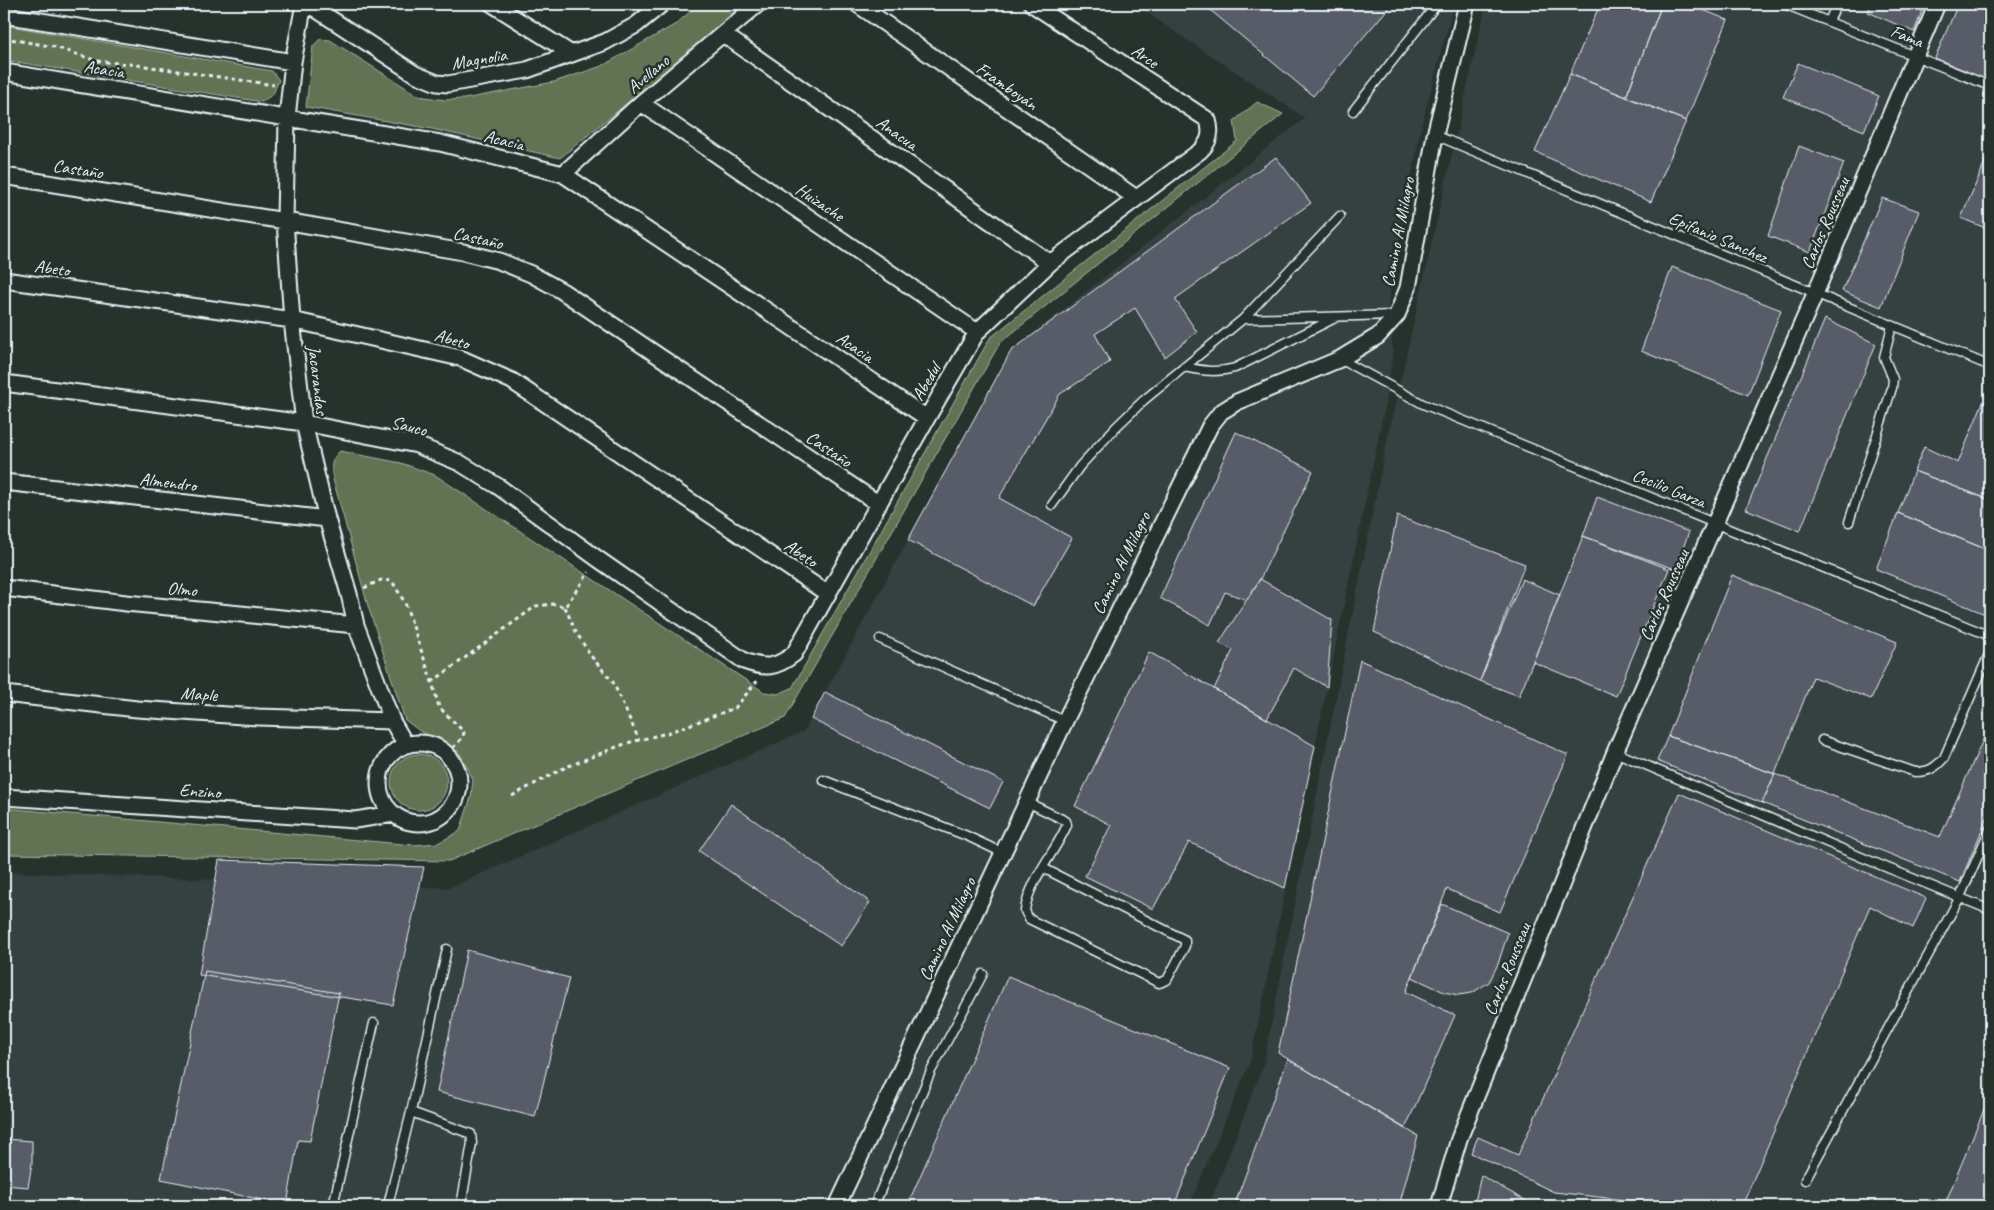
<svg xmlns="http://www.w3.org/2000/svg" width="1994" height="1210" viewBox="0 0 1994 1210" font-family="Caveat,sans-serif">
	<rect width="100%" height="100%" fill="#26332d"/>
	<filter id="ink" filterUnits="userSpaceOnUse"><feTurbulence type="fractalNoise" baseFrequency=".02" numOctaves="2"/><feDisplacementMap in="SourceGraphic" scale="10" xChannelSelector="R" yChannelSelector="G"/><feConvolveMatrix kernelMatrix="1 2 1 2 8 2 1 2 1" color-interpolation-filters="sRGB"/></filter>
	<g filter="url(#ink)">
		<!-- built -->
		<path fill="#353f3f" d="M1133 4H1454L1421 127 1388 304 1393 351 1385 406 1250 1062 1189 1206H4V872L449 888 804 731 1011 351 1305 118Z
			M1486 4H1990V1206H1209L1263 1066 1387 440Z"/>
		<!-- green -->
		<path fill="#647253" stroke="#a6b2a6" d="M699 4H748L560 158 432 129 306 107 313 46 320 39 330 40 419 96 445 100 464 99 554 82 602 66 676 24Z
			M4 25 272 71 279 80 273 94 262 102 4 60Z
			M1257 102 1283 114 1000 343 785 718 449 861 4 854V808L413 845 438 843 460 831 471 797 473 779 459 752 435 737 421 732 405 720 368 606 333 479C331 467 330 460 340 451L401 463 435 475 764 692 778 694 792 688 990 338 1237 141 1234 121Z
			M391 782a28 28 0 1 1 56 0a28 28 0 1 1-56 0Z"/>
		<!-- building -->
		<path fill="#595c69" stroke="#e8f1f8" d="M1203 4H1392L1313 96Z
			M1600 4H1662L1626 97 1570 74Z
			M1662 4H1688L1728 20 1686 121 1626 97Z
			M1871 4H1925L1914 32 1868 12Z
			M1958 4H1990V81L1935 58Z
			M1798 63 1879 96 1864 131 1783 97Z
			M1570 74 1686 121 1651 202 1535 152Z
			M1799 146 1844 163 1810 252 1768 236Z
			M1990 151V230L1961 218Z
			M1276 157 1311 203 1175 299 1197 332 1165 357 1135 308 1095 334 1110 362 1060 394 999 498 1072 538 1033 606 908 540 1011 351Z
			M1882 198 1919 211 1881 307 1842 291Z
			M1672 267 1781 310 1748 395 1641 351Z
			M1825 319 1876 344 1800 531 1746 509Z
			M1983 402 1990 405V500L1914 471 1924 447 1958 463Z
			M1236 432 1313 471 1260 579 1247 600 1225 592 1210 625 1160 598Z
			M1914 471 1990 500V551L1898 513Z
			M1597 497 1689 532 1675 569 1583 536Z
			M1898 513 1990 551V616L1876 569Z
			M1397 516 1525 564 1480 681 1374 632Z
			M1583 536 1669 569 1616 696 1533 662Z
			M1732 575 1897 642 1871 699 1813 677 1775 774 1668 736Z
			M1260 579 1332 620 1327 687 1294 668 1267 719 1214 689 1233 650 1219 643Z
			M1522 579 1560 595 1519 696 1480 681Z
			M1149 652 1315 746 1285 888 1189 842 1153 909 1085 876 1111 825 1075 806Z
			M1360 660 1568 755 1500 912 1447 889 1406 992 1455 1015 1405 1129 1278 1053Z
			M825 692 1003 782 990 808 811 719Z
			M1990 724V811L1960 882 1762 803 1775 774 1940 837Z
			M1668 736 1775 774 1762 803 1657 761Z
			M1679 793 1926 898 1913 928 1870 906 1742 1206H1677L1554 1192 1471 1153 1478 1137 1518 1155Z
			M731 804 870 902 841 946 699 851Z
			M219 860 424 867 393 1005 199 975Z
			M1442 904 1508 933 1498 964 1489 982 1472 993 1458 995 1444 992 1412 977Z
			M467 950 569 978 535 1117 437 1092Z
			M205 971 339 993 310 1141 298 1140 287 1205 161 1179Z
			M1008 976 1230 1068 1174 1206H907Z
			M1288 1059 1418 1136 1399 1206H1234Z
			M1990 1095V1206H1944Z
			M4 1139 32 1141V1163L28 1187 4 1185Z
			M1481 1175 1487 1179 1535 1206H1474Z"/>
		<g fill="none" stroke-linecap="round" stroke-linejoin="round">
			<defs>
				<path id="service" d="M1784 4 1990 86
					M1829 21 1837 4
					M1353 111 1437 4
					M1435 135 1990 366
					M1243 319 1340 216
					M1340 359 1423 404 1990 636
					M1184 367C1203 371 1217 373 1235 368L1335 318
					M1052 505 1080 466 1116 427 1144 400 1243 319 1395 315
					M1849 522 1892 388 1893 379 1884 357 1892 326
					M880 639 1065 721
					M1822 740 1915 772C1929 772 1935 768 1944 758L1990 652
					M1615 752 1861 857 1990 910
					M823 780 967 836 1003 853
					M1027 802 1066 821 1067 825C1056 851 1028 882 1025 911L1029 919 1159 983 1167 980 1185 946V940L1043 868
					M411 1112 471 1134 472 1143 461 1206
					M1805 1180 1960 897 1990 829
					M389 1201 411 1112 447 949
					M333 1206 374 1023
					M874 1206 931 1071 983 974"/>
				<path id="minor" d="M304 4 293 62 287 118 285 221 292 320 304 423 327 519 349 594 356 625 392 721 406 745
					M308 4 415 74 437 83 448 84 527 70 605 42 636 25 662 4
					M492 4 572 54
					M857 4 1136 198
					M4 15 293 62
					M723 34 1050 263
					M4 72 440 143 563 174 927 418
					M641 103 977 332
					M563 174 641 103 758 4
					M4 176 285 221 463 252 499 261 531 274 562 291 879 504
					M4 280 292 320 460 358 512 381 828 594
					M4 383 304 423 417 445 460 463 499 487 598 559 744 661C765 669 776 668 794 654L927 418 977 332 1050 263 1200 151C1210 142 1212 133 1208 120L1032 4
					M4 482 327 519
					M4 588 126 603 356 625
					M4 694 137 709 258 717 392 721
					M379 783a40 40 0 1 1 80 0a40 40 0 1 1-80 0Z
					M4 797 355 820 394 814
					M837 1206 1065 721 1210 426 1221 412 1237 402 1340 359 1378 336 1397 315 1408 288 1435 135 1467 4
					M1439 1206 1459 1139 1615 752 1815 294 1937 4"/>
			</defs>
			<!-- service casing -->
			<use href="#service" stroke="#e8f1f8" stroke-width="11"/>
			<!-- minor casing -->
			<use href="#minor" stroke="#e8f1f8" stroke-width="19"/>
			<!-- path -->
			<path stroke="#e8f1f8" stroke-width="3" stroke-dasharray="4 4" stroke-linecap="butt" d="M4 38 55 47 97 61 138 65 274 85
				M364 588 381 580 392 581 405 603 432 682 439 707 464 732 463 737 447 754
				M565 607 575 630 590 655 613 682 639 740
				M432 682 536 606 553 604 565 607 589 572
				M512 796 566 767 627 743 667 733 735 708 757 681"/>
			<!-- service -->
			<use href="#service" stroke="#26332d" stroke-width="8"/>
			<!-- minor -->
			<use href="#minor" stroke="#26332d" stroke-width="15"/>
		</g>
	</g>
	<g text-anchor="middle" stroke-width="5" stroke-linejoin="round" paint-order="stroke">
		<!-- street labels -->
		<g font-size="18" fill="#e8f1f8" stroke="#26332d">
			<text transform="translate(1907 36) rotate(22)" y="6">Fama</text>
			<text transform="translate(1145 56) rotate(34)" y="6">Arce</text>
			<text transform="translate(479 59) rotate(-10)" y="6">Magnolia</text>
			<text transform="translate(104 69) rotate(9)" y="6">Acacia</text>
			<text transform="translate(648 74) rotate(-40)" y="6">Avellano</text>
			<text transform="translate(1007 86) rotate(35)" y="6">Framboyán</text>
			<text transform="translate(897 133) rotate(35)" y="6">Anacua</text>
			<text transform="translate(504 140) rotate(14)" y="6">Acacia</text>
			<text transform="translate(78 169) rotate(9)" y="6">Castaño</text>
			<text transform="translate(820 202) rotate(34)" y="6">Huizache</text>
			<text transform="translate(1825 223) rotate(-67)" y="6">Carlos Rousseau</text>
			<text transform="translate(1398 232) rotate(-79)" y="6">Camino Al Milagro</text>
			<text transform="translate(1718 237) rotate(23)" y="6">Epifanio Sanchez</text>
			<text transform="translate(478 238) rotate(13)" y="6">Castaño</text>
			<text transform="translate(52 268) rotate(8)" y="6">Abeto</text>
			<text transform="translate(452 339) rotate(16)" y="6">Abeto</text>
			<text transform="translate(855 347) rotate(34)" y="6">Acacia</text>
			<text transform="translate(318 380) rotate(83)" y="6">Jacarandas</text>
			<text transform="translate(926 382) rotate(-60)" y="6">Abedul</text>
			<text transform="translate(409 426) rotate(14)" y="6">Sauco</text>
			<text transform="translate(829 449) rotate(34)" y="6">Castaño</text>
			<text transform="translate(168 482) rotate(7)" y="6">Almendro</text>
			<text transform="translate(1669 488) rotate(22)" y="6">Cecilio Garza</text>
			<text transform="translate(801 553) rotate(34)" y="6">Abeto</text>
			<text transform="translate(1121 563) rotate(-64)" y="6">Camino Al Milagro</text>
			<text transform="translate(182 589) rotate(5)" y="6">Olmo</text>
			<text transform="translate(1664 595) rotate(-66)" y="6">Carlos Rousseau</text>
			<text transform="translate(199 694) rotate(4)" y="6">Maple</text>
			<text transform="translate(200 791) rotate(4)" y="6">Enzino</text>
			<text transform="translate(947 929) rotate(-65)" y="6">Camino Al Milagro</text>
			<text transform="translate(1507 969) rotate(-68)" y="6">Carlos Rousseau</text>
		</g>
	</g>
	<!-- margin -->
	<rect width="1994" height="1210" fill="none" stroke="#26332d" stroke-width="20"/>
	<rect x="10" y="10" width="1974" height="1190" fill="none" stroke="#e8f1f8" stroke-width="2" filter="url(#ink)"/>
</svg>
